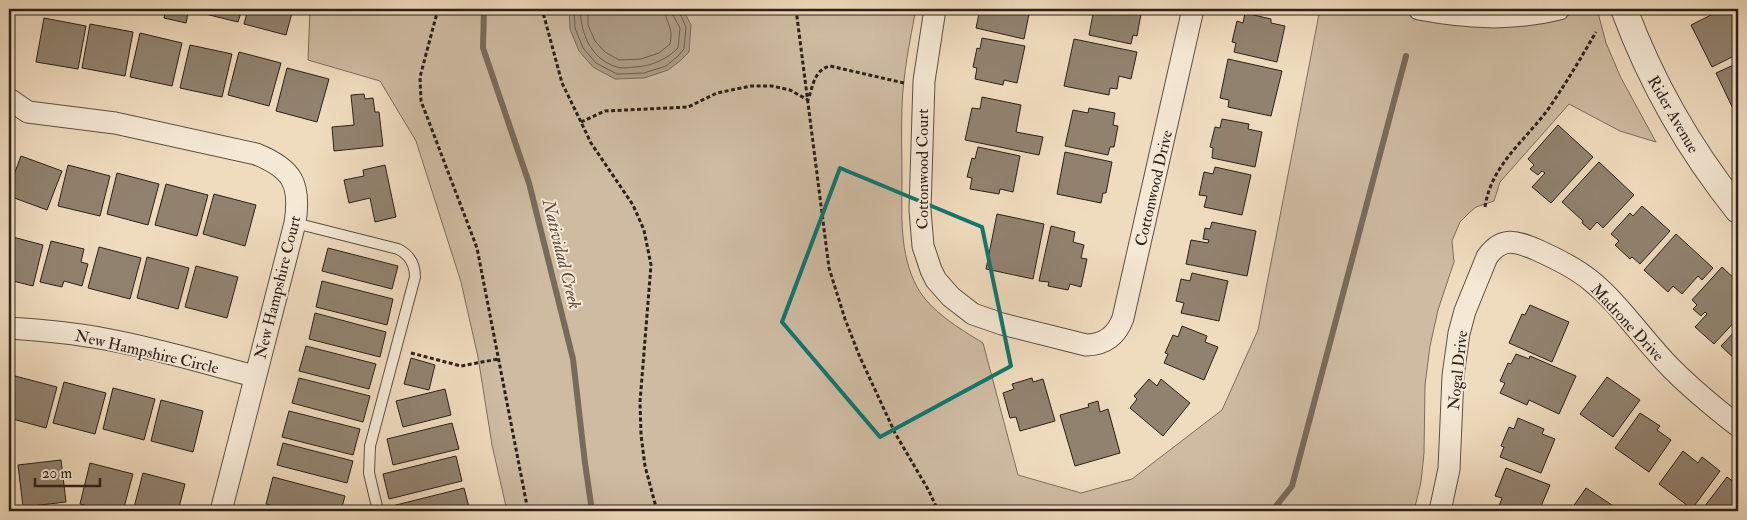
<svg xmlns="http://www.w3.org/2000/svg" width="1747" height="520" viewBox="0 0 1747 520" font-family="'IM FELL Double Pica',serif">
	<rect width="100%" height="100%" fill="#efdbbe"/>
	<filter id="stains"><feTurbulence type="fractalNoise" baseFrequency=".004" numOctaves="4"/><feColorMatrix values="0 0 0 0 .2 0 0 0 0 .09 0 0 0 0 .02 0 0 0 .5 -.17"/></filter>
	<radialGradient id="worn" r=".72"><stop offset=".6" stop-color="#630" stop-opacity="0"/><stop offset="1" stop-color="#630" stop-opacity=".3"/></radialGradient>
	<!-- green -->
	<path fill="#cebba2" stroke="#7d6e5e" d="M310 9H916C910 40 903 74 902 107 901 131 902 155 902 179 902 216 899 253 917 287 931 312 959 328 983 343L1018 475 1081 493 1132 479 1222 410 1258 330 1320 9H1597L1606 43 1621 78 1656 142 1620 131 1569 104 1500 182 1494 201 1476 207 1469 213 1460 222 1452 241 1454 262 1438 310 1430 346 1425 385 1424 453 1421 482 1414 511H507L492 445 478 357 461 282 416 141 380 81 308 60Z"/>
	<!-- water -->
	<path fill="#ad9c86" stroke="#796b5b" d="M569 9H679L684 11 691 25 689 52 680 61 668 70 644 78 615 79 593 67 579 51 570 29Z"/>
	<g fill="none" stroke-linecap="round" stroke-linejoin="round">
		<!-- shore -->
		<path stroke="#6c5e50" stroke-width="1" d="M574 9 575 28 583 48 596 63 617 74 644 73 666 66 677 57 684 49 686 27 678 9
			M580 9C581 33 590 59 617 67 622 69 631 67 636 67 652 66 667 59 678 48L680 28 673 15 672 9
			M588 9V25L595 41 605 52 619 60 641 59 659 53 670 44C674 25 665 24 665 9"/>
		<!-- stream -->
		<path stroke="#796b5b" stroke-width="6" d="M484 9 483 48 529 183 573 359 585 463 592 511
			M1272 511 1292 486 1406 56"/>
	</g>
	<!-- building -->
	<path fill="#91826f" stroke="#2c211a" d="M166 9H189L186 23 164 18Z
		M197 9H242L238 22 197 12Z
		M248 9H293L286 35 244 24Z
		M980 9H1030L1024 39 976 28Z
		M1094 9H1138L1137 14H1141L1137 36 1133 35 1131 44 1089 35Z
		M1723 9 1738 10V54L1712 67 1691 25Z
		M1245 13 1271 19V23L1285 26 1277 62 1234 52 1236 43 1232 42 1237 21 1243 23Z
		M44 18 86 26 78 69 36 62Z
		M90 24 133 32 125 76 82 68Z
		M140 33 182 43 172 86 130 77Z
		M982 38 1025 46 1017 83 1004 80 1003 85 975 79 977 68 973 67 977 48 980 49Z
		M1074 39 1137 52 1131 79 1119 76 1117 89 1110 88 1109 95 1064 86Z
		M190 45 232 54 222 97 180 88Z
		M239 52 281 63 269 106 228 95Z
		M1228 59 1282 71 1271 116 1228 107 1229 100 1220 98Z
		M1738 63V114L1736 115 1716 73Z
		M287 68 329 79 317 122 276 111Z
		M364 94 365 99 373 98 375 112H379L383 146 334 151 332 127 354 125 351 95Z
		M982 97 1021 105 1016 132 1043 137 1039 155 965 140 972 108 980 109Z
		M1089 108 1115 113 1113 125 1118 126 1114 147H1110L1108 155 1065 146 1073 110 1088 113Z
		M1222 119 1249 124 1248 129 1262 132 1255 167 1212 158 1213 148 1210 147 1215 127 1220 128Z
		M1558 125 1593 157 1551 203 1532 187 1545 173 1542 171 1538 175 1530 169 1534 165 1528 159Z
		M978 147 1020 156 1013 192 1000 189 999 194 970 189 972 178 967 177 972 158 975 159Z
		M1065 152 1112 162 1106 193H1103L1101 203 1057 194Z
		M21 156 62 171 47 210 9 196V188Z
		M1599 162 1634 195 1603 228 1597 222 1590 230 1582 223 1583 221 1562 202Z
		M68 165 110 176 100 216 58 206Z
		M385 165 396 217 375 222 370 198 349 203 344 180 364 176 363 170Z
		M1215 167 1251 175 1242 215 1204 207 1207 196 1199 195 1204 172 1213 174Z
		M117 173 159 184 148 225 107 214Z
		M166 184 208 195 197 236 155 225Z
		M214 194 256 205 245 246 203 234Z
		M1642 206 1670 231 1640 264 1632 257 1630 259 1615 245 1619 241 1611 234 1630 213 1633 216Z
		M997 214 1044 224 1033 279 986 269Z
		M1212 222 1256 231 1247 276 1186 264 1191 240 1208 243 1209 240 1203 239 1205 228 1210 229Z
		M1051 226 1075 232 1073 242 1084 245 1081 258 1087 259 1081 287 1070 284 1068 290 1048 286 1049 282 1039 281Z
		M1676 234 1713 268 1702 280 1698 276 1682 294 1673 286 1668 292 1644 270Z
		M9 236 43 245 33 286 9 280Z
		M51 241 84 249 81 262 88 264 82 286 64 281 62 287 40 282Z
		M99 247 141 258 130 299 88 288Z
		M328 248 398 266 392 289 322 271Z
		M147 257 189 268 178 309 137 298Z
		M196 266 238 277 227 318 185 307Z
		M1722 267 1738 282V318L1714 344 1695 327 1707 314 1705 312 1701 316 1693 309 1697 305 1692 300Z
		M1192 273 1228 281 1219 321 1181 313 1184 303 1176 301 1181 279 1190 281Z
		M322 281 393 299 387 325 316 307Z
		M1530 305 1569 322 1552 362 1509 343 1522 314 1525 315Z
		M315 313 386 332 380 357 309 339Z
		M1182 326 1207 336 1205 342 1218 347 1204 380 1164 363 1168 354 1165 353 1173 335 1178 337Z
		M1738 328V362L1721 346Z
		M306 346 376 364 369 389 299 371Z
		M1516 354 1529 359 1530 356 1576 376 1559 414 1529 400 1527 405 1500 393 1505 383 1500 381 1508 363 1511 364Z
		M411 358 435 365 429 390 404 384Z
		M15 376 57 387 46 428 9 418V398Z
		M1607 377 1640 400 1613 437 1580 414Z
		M299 378 370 396 363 422 292 403Z
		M1032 378 1033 382 1043 379 1055 421 1020 431 1016 417 1010 418 1003 393 1014 389 1012 384Z
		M1149 379 1157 386 1161 379 1190 403 1163 436 1130 408 1137 399 1134 396Z
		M64 382 106 393 95 434 53 423Z
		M113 388 155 399 144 440 103 429Z
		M445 389 451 415 403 427 396 401Z
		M161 400 203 411 193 452 151 441Z
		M1098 401 1100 412 1108 409 1120 453 1075 466 1060 415 1089 407 1088 404Z
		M289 411 360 429 353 455 282 437Z
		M1640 413 1660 426 1657 430 1671 440 1649 472 1615 448Z
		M1518 418 1544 429 1542 434 1555 439 1541 473 1500 457 1504 447 1501 446 1509 427 1514 429Z
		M452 423 459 449 393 465 387 439Z
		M283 443 353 461 347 483 277 465Z
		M1683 451 1698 463 1702 457 1720 471 1692 509 1659 484Z
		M456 456 462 481 389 499 383 474Z
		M61 460 66 502 23 507 18 465Z
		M90 463 133 474 123 511H109L80 504Z
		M1506 468 1550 485 1539 511H1504L1498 509 1502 498 1495 496Z
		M9 472 13 510 9 511Z
		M143 473 185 484 178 511H133Z
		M273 477 345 496 341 511H293L266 504Z
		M1727 477 1738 485V511H1701Z
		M464 488 470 511H393L392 506Z
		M1586 488 1621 511H1570Z"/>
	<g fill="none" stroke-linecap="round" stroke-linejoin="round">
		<defs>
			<path id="service" d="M295 223 398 249C410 255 415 264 415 277L370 446 369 473 378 511"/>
			<path id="minor" d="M935 9 924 81 920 210 923 246 931 270 936 280 951 297 973 314 1002 324 1086 345C1105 345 1117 335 1123 318L1193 9
				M1419 9C1467 18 1511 21 1559 9
				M9 99 28 112 115 123 256 154C293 169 301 184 295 223L221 511
				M9 328C41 330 73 333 105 339 155 348 205 363 254 376
				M1440 511 1449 469 1453 376 1459 333 1465 311 1487 257C1502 236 1516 241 1537 250 1555 258 1574 267 1590 280 1620 304 1644 341 1672 369 1693 390 1715 408 1738 426"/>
			<path id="tertiary" d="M1624 9C1651 82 1689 149 1738 210"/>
		</defs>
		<!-- service casing -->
		<use href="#service" stroke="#5d5043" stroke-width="12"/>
		<!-- minor casing -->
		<use href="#minor" stroke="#5d5043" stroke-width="23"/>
		<!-- tertiary casing -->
		<use href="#tertiary" stroke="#5d5043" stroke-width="28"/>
		<!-- path -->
		<path stroke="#2c211a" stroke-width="3" stroke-dasharray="4 2.5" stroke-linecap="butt" d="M438 9 420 77 421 101 477 248 528 511
			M539 9 544 16 562 83 581 122 591 143 633 205 644 230 651 265 640 402 641 435 645 466 657 511
			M796 9 829 268 845 319 859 355 895 433 929 491 938 511
			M581 122 605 111 688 107 717 93 751 86H772L790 90 808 100C813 86 814 70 830 66L904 83
			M1485 207C1491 165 1525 141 1549 108 1566 83 1581 58 1596 32
			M411 353 461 366 498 359"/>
		<!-- service -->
		<use href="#service" stroke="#f5e8d5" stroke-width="10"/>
		<!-- minor -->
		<use href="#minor" stroke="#f5e8d5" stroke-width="21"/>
		<!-- tertiary -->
		<use href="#tertiary" stroke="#f5e8d5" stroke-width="26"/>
	</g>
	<!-- marked area -->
	<path fill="none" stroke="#0f766e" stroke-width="4" stroke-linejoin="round" d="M840 168 982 227 1011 366 880 437 782 322Z"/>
	<g text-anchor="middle" stroke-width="4" stroke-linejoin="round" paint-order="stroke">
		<!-- street labels -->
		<g font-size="16" fill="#2c211a" stroke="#f5e8d5">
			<text transform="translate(1674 114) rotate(60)" y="6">Rider Avenue</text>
			<text transform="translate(922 169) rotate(-90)" y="6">Cottonwood Court</text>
			<text transform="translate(1153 188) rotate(-77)" y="6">Cottonwood Drive</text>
			<text transform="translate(277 287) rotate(-76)" y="6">New Hampshire Court</text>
			<text transform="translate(1628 322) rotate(47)" y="6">Madrone Drive</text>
			<text transform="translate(147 351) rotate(13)" y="6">New Hampshire Circle</text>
			<text transform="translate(1457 370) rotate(-84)" y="6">Nogal Drive</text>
		</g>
		<!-- water labels -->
		<g font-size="18" font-style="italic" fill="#594c40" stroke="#f5e8d5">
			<text transform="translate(562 254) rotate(76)" y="6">Natividad Creek</text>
		</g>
	</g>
	<!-- margin -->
	<rect width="1747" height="520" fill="none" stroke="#efdbbe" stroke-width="30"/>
	<rect x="10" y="10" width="1727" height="500" fill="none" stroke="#2c211a" stroke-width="2.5"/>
	<rect x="15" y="15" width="1717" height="490" fill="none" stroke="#2c211a"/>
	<!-- scale -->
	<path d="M35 478v8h65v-8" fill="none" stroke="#2c211a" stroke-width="2.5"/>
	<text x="42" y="478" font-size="15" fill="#2c211a" stroke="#f5e8d5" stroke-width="4" paint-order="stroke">20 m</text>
	<rect width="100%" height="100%" filter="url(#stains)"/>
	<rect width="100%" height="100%" fill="url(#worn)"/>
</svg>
